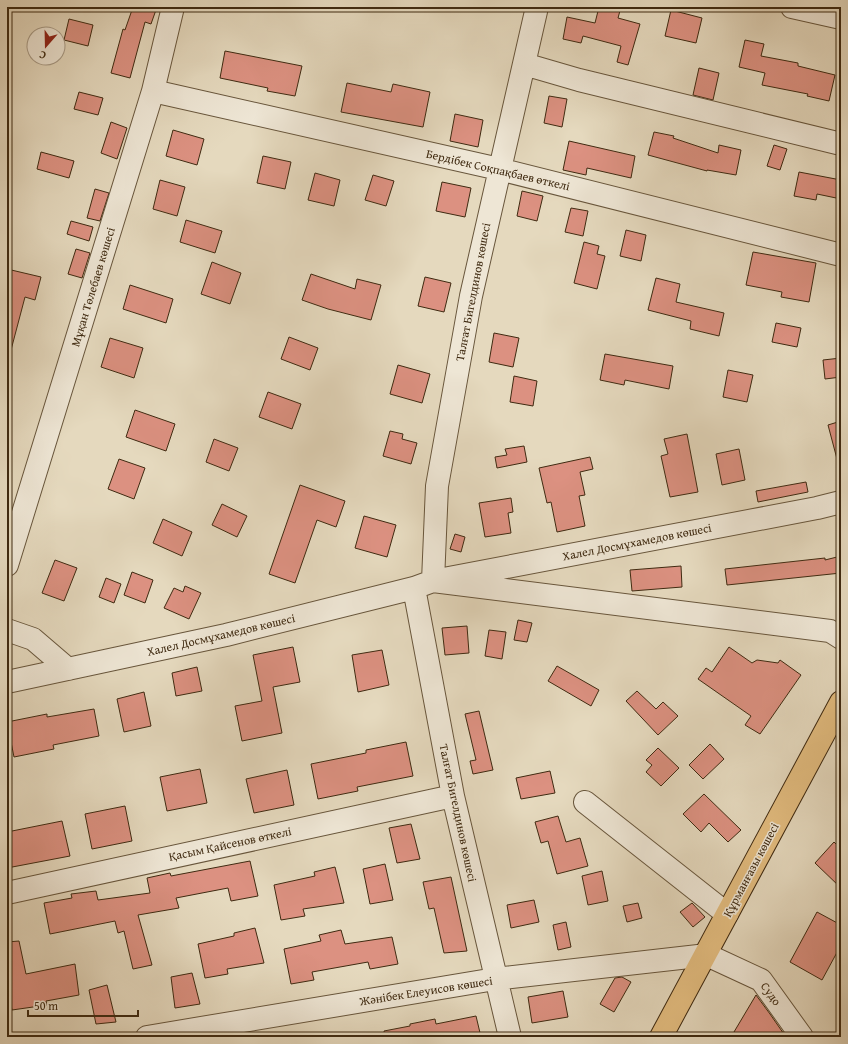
<svg xmlns="http://www.w3.org/2000/svg" width="848" height="1044" viewBox="0 0 848 1044" font-family="'Gentium Book Plus',serif">
	<rect width="100%" height="100%" fill="#e5d9be"/>
	<filter id="stains"><feTurbulence type="fractalNoise" baseFrequency=".005" numOctaves="4"/><feColorMatrix values="0 0 0 0 .2 0 0 0 0 .09 0 0 0 0 .02 0 0 0 .5 -.17"/></filter>
	<radialGradient id="worn" r=".72"><stop offset=".6" stop-color="#630" stop-opacity="0"/><stop offset="1" stop-color="#630" stop-opacity=".3"/></radialGradient>
	<!-- building -->
	<path fill="#dc9181" stroke="#3f2a11" d="M133 7H157L151 24 145 22 130 78 111 73 123 29 125 30Z
		M599 7H621L618 18 640 24 628 65 617 62 621 46 583 36 581 43 563 39 567 17 595 23Z
		M671 10 702 18 696 43 665 36Z
		M69 19 93 25 88 46 64 40Z
		M745 40 764 44 761 56 798 63V66L835 75 829 101 807 96 808 94 762 85 765 73 739 67Z
		M225 51 302 66 295 96 267 91 268 88 220 78Z
		M699 68 719 73 713 100 693 95Z
		M347 83 391 92 393 84 430 92 423 127 341 112Z
		M79 92 103 98 98 115 74 109Z
		M549 96 567 99 562 127 544 123Z
		M455 114 483 120 478 147 450 141Z
		M111 122 127 128 117 159 101 153Z
		M173 130 204 139 197 165 166 156Z
		M654 132 674 136 673 138 718 153 719 145 741 150 736 175 707 170V171L648 155Z
		M569 141 635 156 631 178 587 168 586 175 563 170Z
		M774 145 787 149 780 170 767 166Z
		M41 152 74 161 69 178 37 169Z
		M263 156 291 162 285 189 257 183Z
		M799 172 841 180V199L817 194 816 200 794 196Z
		M315 173 340 180 334 206 308 200Z
		M373 175 394 181 386 206 365 200Z
		M160 180 185 187 177 216 153 209Z
		M442 182 471 188 465 217 436 211Z
		M95 189 109 193 100 221 87 218Z
		M522 191 543 196 537 221 517 216Z
		M571 208 588 211 583 236 565 232Z
		M186 220 222 231 215 253 180 242Z
		M71 221 93 227 89 241 67 234Z
		M626 230 646 235 641 261 620 256Z
		M584 242 599 246 597 254 605 256 597 289 574 283Z
		M76 249 90 253 82 278 68 274Z
		M753 252 816 263 809 302 781 297 782 292 746 285Z
		M212 262 241 273 230 304 201 294Z
		M7 269 41 277 35 300 25 297 11 350 7 349Z
		M311 274 355 289 357 279 381 285 371 320 328 309 302 300Z
		M425 277 451 283 444 312 418 306Z
		M656 278 680 284 676 302 724 313 719 336 690 329 691 321 648 310Z
		M130 285 173 299 166 323 123 309Z
		M776 323 801 328 797 347 772 342Z
		M494 333 519 338 513 367 489 362Z
		M289 337 318 348 310 370 281 359Z
		M110 338 143 348 134 378 101 367Z
		M605 354 673 366 669 389 625 380 624 385 600 380Z
		M841 358V377L825 379 823 360Z
		M398 365 430 374 422 403 390 394Z
		M728 370 753 375 747 402 723 397Z
		M514 376 537 381 533 406 510 402Z
		M268 392 301 404 292 429 259 417Z
		M135 410 175 424 166 451 126 437Z
		M841 421V459H837L828 425Z
		M390 431 403 434 402 439 417 443 411 464 383 456Z
		M687 434 698 492 670 497 661 456 668 454 664 439Z
		M214 439 238 448 229 471 206 462Z
		M524 446 527 462 497 468 495 457 507 455 505 449Z
		M739 449 745 480 722 485 716 454Z
		M590 457 593 469 580 472 585 495 579 496 585 526 557 532 551 502 547 503 539 468Z
		M119 459 145 468 134 499 108 489Z
		M806 482 808 492 758 502 756 491Z
		M300 485 345 501 336 527 317 520 295 583 269 574Z
		M511 498 513 512 508 513 511 533 485 537 479 503Z
		M222 504 247 516 237 537 212 525Z
		M364 516 396 525 387 557 355 548Z
		M163 519 192 532 182 556 153 543Z
		M455 534 465 537 461 552 450 549Z
		M841 556V573L727 585 725 569 825 558V560Z
		M55 560 77 568 64 601 42 593Z
		M681 566 682 587 632 591 630 570Z
		M132 572 153 580 145 603 124 595Z
		M106 578 121 584 114 603 99 597Z
		M185 586 201 593 189 619 164 608 174 588 183 592Z
		M518 620 532 623 527 642 514 640Z
		M467 626 469 653 445 655 442 628Z
		M489 630 506 632 502 659 485 656Z
		M293 647 300 682 273 687 282 733 242 741 235 706 262 701 253 655Z
		M729 647 752 663 757 660 778 663 780 660 801 675 760 734 745 725 751 716 698 679 706 668 712 672Z
		M382 650 389 685 358 692 352 655Z
		M557 666 599 690 591 706 548 681Z
		M197 667 202 691 176 696 172 673Z
		M637 691 656 709 663 702 678 716 658 735 626 701Z
		M144 692 151 726 124 732 117 699Z
		M94 709 99 736 53 745 54 749 14 757 7 722 47 714V717Z
		M479 711 493 770 473 774 470 761 476 760 465 714Z
		M406 742 413 776 357 787 358 791 318 799 311 764 366 753V750Z
		M710 744 724 759 703 779 689 765Z
		M658 748 679 768 661 786 646 772 652 765 646 760Z
		M200 769 207 803 167 811 160 777Z
		M287 770 294 805 254 813 246 779Z
		M550 771 555 793 521 799 516 778Z
		M704 794 741 830 728 842 709 823 701 832 683 814Z
		M125 806 132 841 92 849 85 814Z
		M558 816 566 842 580 838 588 866 557 874 548 841 541 843 535 822Z
		M62 821 70 856 7 868V832Z
		M411 824 420 859 397 863 389 828Z
		M834 842 841 849V888L815 863Z
		M250 861 258 896 231 901 228 888 176 898 179 908 138 915 152 965 133 969 124 931 118 933 115 921 50 934 44 903 72 898 71 894 96 891 98 900 150 893 147 878 170 873 171 876Z
		M385 864 393 900 370 904 363 869Z
		M335 867 344 903 303 909 305 916 281 920 274 885 315 876 314 872Z
		M602 871 608 901 588 905 582 876Z
		M451 877 467 951 444 953 434 908 429 909 423 882Z
		M534 900 539 922 511 928 507 905Z
		M638 903 642 918 627 922 623 906Z
		M692 903 705 917 693 927 680 912Z
		M817 912 841 925V945L822 980 790 962Z
		M566 922 571 947 558 950 553 925Z
		M255 928 264 963 227 969 228 974 205 978 198 944 234 936V933Z
		M341 930 345 944 392 937 398 964 370 969 368 962 312 972 314 980 291 984 284 949 321 941 319 935Z
		M19 941 26 974 75 964 79 995 46 1001 47 1005 12 1010 7 983V942Z
		M192 973 200 1004 175 1008 171 977Z
		M622 977 631 982 614 1012 600 1004 615 978Z
		M107 985 116 1022 96 1024 89 990Z
		M563 991 568 1017 532 1023 528 997Z
		M756 995 770 1014 786 1037H731Z
		M476 1016 481 1037H385L384 1031 410 1026V1024L435 1019 436 1024Z"/>
	<g fill="none" stroke-linecap="round" stroke-linejoin="round">
		<defs>
			<path id="minor" d="M537 7 471 296 437 486 433 581 817 508 841 502
				M792 7 841 18
				M524 64 579 80 841 144
				M153 91 499 169 841 255
				M7 565 153 91 173 7
				M414 588 453 796 510 1037
				M7 630 33 639 68 669
				M7 682 226 635 414 588 433 581 830 631 841 638
				M585 802 727 914
				M7 893 453 796
				M147 1037 495 979 707 955 761 980 802 1037"/>
			<path id="major" d="M661 1037 841 702"/>
		</defs>
		<!-- minor casing -->
		<use href="#minor" stroke="#68563c" stroke-width="24"/>
		<!-- major casing -->
		<use href="#major" stroke="#3f2a11" stroke-width="24"/>
		<!-- minor -->
		<use href="#minor" stroke="#eee6d5" stroke-width="22"/>
		<!-- major -->
		<use href="#major" stroke="#e2bc7f" stroke-width="22"/>
	</g>
	<g text-anchor="middle" stroke-width="3" stroke-linejoin="round" paint-order="stroke">
		<!-- street labels -->
		<g font-size="12" fill="#3f2a11" stroke="#eee6d5">
			<text transform="translate(498 170) rotate(13)" y="4">Бердібек Соқпақбаев өткелі</text>
			<text transform="translate(93 287) rotate(-73)" y="4">Мұқан Төлебаев көшесі</text>
			<text transform="translate(473 292) rotate(-79)" y="4">Талғат Бигелдинов көшесі</text>
			<text transform="translate(637 542) rotate(-11)" y="4">Халел Досмұхамедов көшесі</text>
			<text transform="translate(221 635) rotate(-13)" y="4">Халел Досмұхамедов көшесі</text>
			<text transform="translate(458 813) rotate(78)" y="4">Талғат Бигелдинов көшесі</text>
			<text transform="translate(230 844) rotate(-12)" y="4">Қасым Қайсенов өткелі</text>
			<text transform="translate(751 870) rotate(-62)" y="4">Құрманғазы көшесі</text>
			<text transform="translate(426 991) rotate(-9)" y="4">Жәнібек Елеуисов көшесі</text>
			<text transform="translate(771 994) rotate(54)" y="4">Судо</text>
		</g>
	</g>
	<!-- margin -->
	<rect width="848" height="1044" fill="none" stroke="#e5d9be" stroke-width="24"/>
	<rect x="8" y="8" width="832" height="1028" fill="none" stroke="#3f2a11" stroke-width="2"/>
	<rect x="12" y="12" width="824" height="1020" fill="none" stroke="#3f2a11"/>
	<!-- north arrow -->
	<g transform="translate(46 46) rotate(200)"><circle r="19" fill="#eee6d5" stroke="#a89b87"/>
	<path d="M0-3L7 15L0 10L-7 15Z" fill="#8f2418"/>
	<text y="-6" font-size="11" font-weight="bold" text-anchor="middle" fill="#3f2a11">С</text>
	</g>
	<!-- scale -->
	<path d="M28 1010v6h110v-6" fill="none" stroke="#3f2a11" stroke-width="2"/>
	<text x="34" y="1010" font-size="12" fill="#3f2a11" stroke="#eee6d5" stroke-width="3" paint-order="stroke">50 m</text>
	<rect width="100%" height="100%" filter="url(#stains)"/>
	<rect width="100%" height="100%" fill="url(#worn)"/>
</svg>
